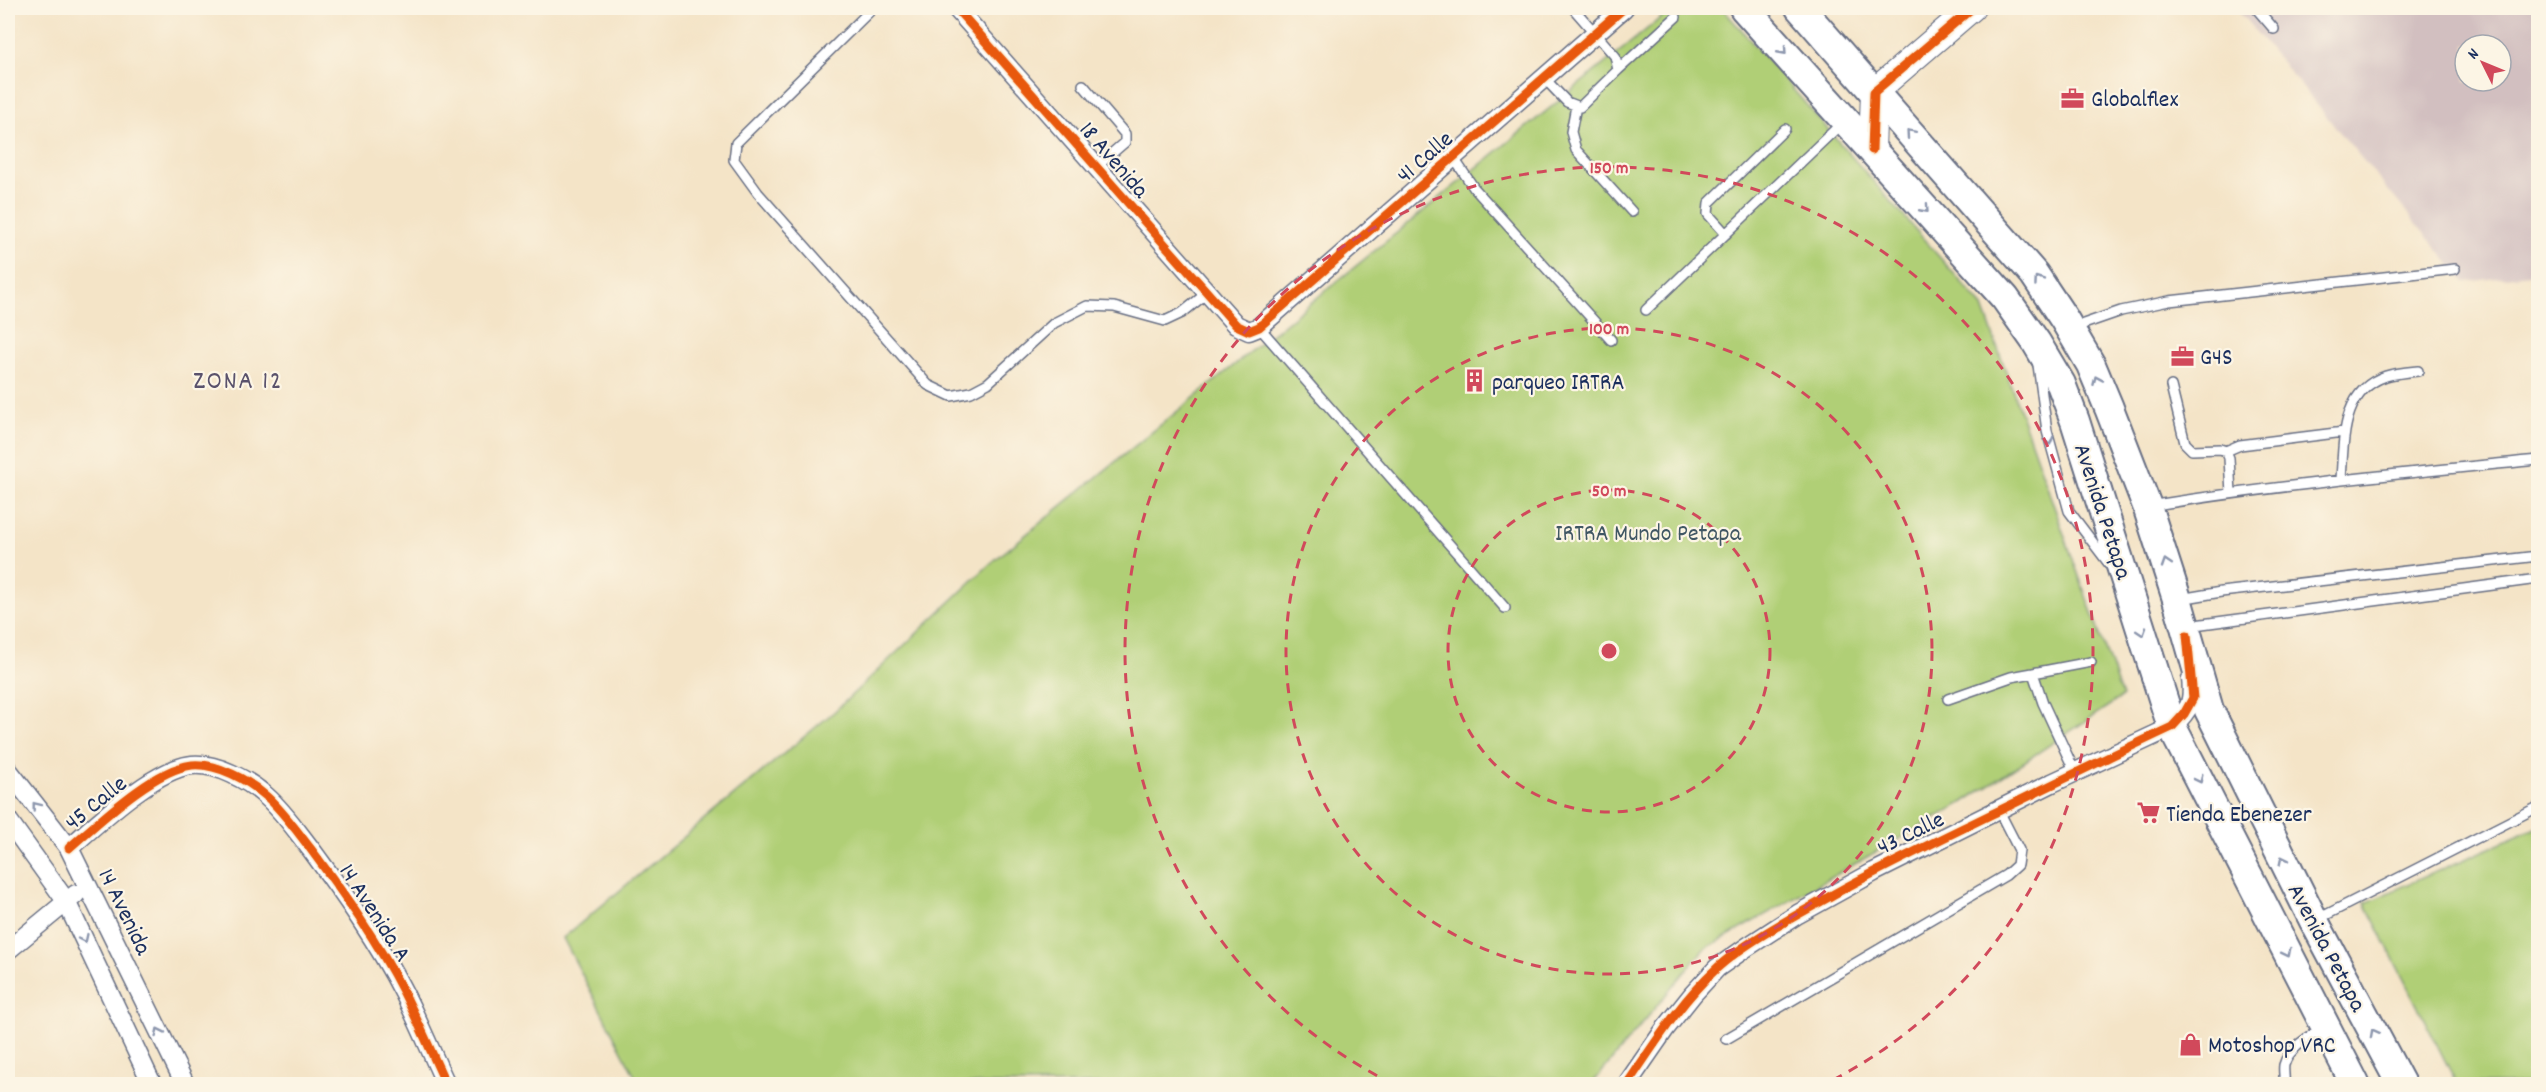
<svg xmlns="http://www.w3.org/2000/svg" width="2546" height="1092" viewBox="0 0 2546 1092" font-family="Dekko,sans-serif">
	<rect width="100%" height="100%" fill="#fcf5e5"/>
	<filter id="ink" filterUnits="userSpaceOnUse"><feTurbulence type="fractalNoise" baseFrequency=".0167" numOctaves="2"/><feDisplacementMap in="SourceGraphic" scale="12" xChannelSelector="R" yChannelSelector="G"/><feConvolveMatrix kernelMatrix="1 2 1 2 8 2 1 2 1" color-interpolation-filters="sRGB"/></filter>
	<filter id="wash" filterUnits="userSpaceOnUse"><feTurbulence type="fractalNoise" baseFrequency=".008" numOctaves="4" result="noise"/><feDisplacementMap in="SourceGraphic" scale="24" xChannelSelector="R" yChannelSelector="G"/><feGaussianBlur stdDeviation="1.35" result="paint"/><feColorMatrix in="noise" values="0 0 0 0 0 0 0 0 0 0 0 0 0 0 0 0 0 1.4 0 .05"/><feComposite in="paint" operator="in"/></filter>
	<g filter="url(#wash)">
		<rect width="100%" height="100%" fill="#f4e4c7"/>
		<!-- industrial -->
		<path fill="#d2bfc0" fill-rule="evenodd" d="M2236 8H2538V273L2465 282ZM2465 45H2501V81H2465Z"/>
		<!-- green -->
		<path fill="#b0cf76" stroke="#667f6a" stroke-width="1.5" d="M1673 8H1722L1983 307 2122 697 1962 803 1703 950 1592 1084H639L563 938 835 711 991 563Z
			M2538 827V1084H2457L2365 903Z"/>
	</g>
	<g filter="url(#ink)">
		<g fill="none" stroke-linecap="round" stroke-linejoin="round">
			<defs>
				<path id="lane" d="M873 8 736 143 734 160 758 193 928 385 951 396 971 392 988 383 1054 323 1087 306 1114 307 1165 321 1182 313 1207 293
					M2256 8 2274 29
					M1618 70 1676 17
					M1544 78 1567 102 1580 107 1618 70 1615 56 1573 8
					M1083 85 1125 134V142L1096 167
					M1576 106 1571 132 1576 150 1632 212
					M1453 157 1474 188 1611 340
					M1726 234 1708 214 1709 203 1785 129
					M1646 310 1843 122
					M1259 327 1505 608
					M2072 328 2121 311 2169 301 2455 269
					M2038 365 2047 431 2069 511 2110 565
					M2171 386 2185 443 2192 450 2220 449 2226 451 2229 458 2231 493
					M2226 451 2240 445 2344 432
					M2341 479C2344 440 2341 391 2386 376 2396 373 2408 372 2418 371
					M2149 506C2278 485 2408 473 2538 460
					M2180 599 2221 592 2538 556
					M2187 626 2538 579
					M2033 673 2091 662
					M1948 699 2011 677 2033 673 2043 703 2075 772
					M2316 920 2538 807
					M1726 1039 2006 875 2017 865 2019 850 1999 811
					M2284 1084C2285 1078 2283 1071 2284 1065 2288 1049 2310 1035 2324 1029"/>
				<path id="street" d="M956 8 1236 325 1249 331 1259 327 1624 8
					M8 770 69 848 185 1084
					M8 820 66 901 152 1084
					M69 848C98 823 154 769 192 765 217 763 248 780 266 796 283 811 296 830 310 848 344 894 378 942 404 993 419 1023 432 1054 446 1084
					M8 950 76 894
					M1627 1084 1665 1029 1693 994 1717 968 1747 947 1798 914 1874 872 2052 783 2172 727C2189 710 2194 703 2191 679"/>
				<path id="secondary" d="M1872 150 1874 92 1972 8"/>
				<path id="primary" d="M1744 8 2005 298 2036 342 2061 384 2075 421 2172 727 2355 1084
					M1800 8 2034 274 2064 319 2091 365 2109 408 2147 506 2177 599 2209 710 2314 921 2401 1084"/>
			</defs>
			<!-- lane casing -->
			<use href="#lane" stroke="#676e83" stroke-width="12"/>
			<!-- street casing -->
			<use href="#street" stroke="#676e83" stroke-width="21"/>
			<!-- secondary casing -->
			<use href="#secondary" stroke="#676e83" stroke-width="28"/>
			<!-- primary casing -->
			<use href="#primary" stroke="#676e83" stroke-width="32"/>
			<!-- lane -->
			<use href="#lane" stroke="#fff" stroke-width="9"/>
			<!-- street -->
			<use href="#street" stroke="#fff" stroke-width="18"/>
			<!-- secondary -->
			<use href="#secondary" stroke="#fff" stroke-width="26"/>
			<!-- primary -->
			<use href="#primary" stroke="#fff" stroke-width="28"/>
			<defs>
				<path id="cycleway" d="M956 8 1236 325 1249 331 1259 327 1624 8
					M1872 150 1874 92 1972 8
					M69 848C98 823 154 769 192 765 217 763 248 780 266 796 283 811 296 830 310 848 344 894 378 942 404 993 419 1023 432 1054 446 1084
					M1627 1084C1654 1045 1680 1002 1716 969 1745 942 1799 914 1834 894 1886 865 1939 840 1992 814 2052 785 2112 755 2172 727L2184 714 2193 698 2187 635"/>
			</defs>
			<!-- cycleway casing -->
			<use href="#cycleway" stroke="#fcf5e5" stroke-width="13"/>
			<!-- cycleway -->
			<use href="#cycleway" stroke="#e8590c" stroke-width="9"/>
		</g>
		<!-- one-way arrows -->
		<defs><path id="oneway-chevron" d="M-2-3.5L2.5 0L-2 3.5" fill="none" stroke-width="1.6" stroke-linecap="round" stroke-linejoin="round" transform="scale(1.5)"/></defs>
		<g stroke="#8d97ae">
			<use href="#oneway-chevron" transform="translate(1783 51) rotate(48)"/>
			<use href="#oneway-chevron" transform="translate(1910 133) rotate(-131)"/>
			<use href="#oneway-chevron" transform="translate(1925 209) rotate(48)"/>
			<use href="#oneway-chevron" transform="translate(2038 280) rotate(-125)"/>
			<use href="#oneway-chevron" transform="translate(2097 380) rotate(-114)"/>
			<use href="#oneway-chevron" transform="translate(2049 441) rotate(74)"/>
			<use href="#oneway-chevron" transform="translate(2166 563) rotate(-108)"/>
			<use href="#oneway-chevron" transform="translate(2142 632) rotate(72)"/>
			<use href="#oneway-chevron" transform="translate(2199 779) rotate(63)"/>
			<use href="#oneway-chevron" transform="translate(36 806) rotate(-128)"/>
			<use href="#oneway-chevron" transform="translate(2283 860) rotate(-116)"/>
			<use href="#oneway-chevron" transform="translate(84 939) rotate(65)"/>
			<use href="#oneway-chevron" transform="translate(2287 953) rotate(63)"/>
			<use href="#oneway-chevron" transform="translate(159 1032) rotate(-116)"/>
			<use href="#oneway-chevron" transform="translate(2374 1033) rotate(-118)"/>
		</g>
	</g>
	<!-- distance rings -->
	<g fill="none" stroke="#d1495b" stroke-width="3" stroke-dasharray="10 8">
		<circle cx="1609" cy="651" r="161"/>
		<circle cx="1609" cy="651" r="323"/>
		<path d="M1393 1084A484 484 0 1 1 1825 1084"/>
	</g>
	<!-- icons -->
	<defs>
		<symbol id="office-bare" viewBox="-9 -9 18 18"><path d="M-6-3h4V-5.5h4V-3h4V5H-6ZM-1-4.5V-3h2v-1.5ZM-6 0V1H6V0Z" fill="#d1495b" stroke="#fcf5e5" stroke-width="2.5" paint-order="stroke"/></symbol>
		<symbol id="building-bare" viewBox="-9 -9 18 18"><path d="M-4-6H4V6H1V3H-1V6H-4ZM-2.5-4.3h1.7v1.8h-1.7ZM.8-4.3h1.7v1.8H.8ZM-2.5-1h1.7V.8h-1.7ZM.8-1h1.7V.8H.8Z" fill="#d1495b" stroke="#fcf5e5" stroke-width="2.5" paint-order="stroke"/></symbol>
		<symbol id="supermarket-bare" viewBox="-9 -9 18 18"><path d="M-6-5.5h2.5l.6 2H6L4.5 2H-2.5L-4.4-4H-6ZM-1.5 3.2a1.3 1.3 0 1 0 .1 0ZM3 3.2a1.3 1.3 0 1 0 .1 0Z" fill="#d1495b" stroke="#fcf5e5" stroke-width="2.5" paint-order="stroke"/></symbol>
		<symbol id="shop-bare" viewBox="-9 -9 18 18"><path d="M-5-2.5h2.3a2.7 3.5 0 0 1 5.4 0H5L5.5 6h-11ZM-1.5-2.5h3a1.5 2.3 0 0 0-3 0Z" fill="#d1495b" stroke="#fcf5e5" stroke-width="2.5" paint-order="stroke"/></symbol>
	</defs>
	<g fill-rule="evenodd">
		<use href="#office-bare" x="2056" y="82" width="33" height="33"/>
		<use href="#office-bare" x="2166" y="340" width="33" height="33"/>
		<use href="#building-bare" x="1458" y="364" width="33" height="33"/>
		<use href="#supermarket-bare" x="2132" y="796" width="33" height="33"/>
		<use href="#shop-bare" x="2174" y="1028" width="33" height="33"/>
	</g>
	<g text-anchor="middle" stroke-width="4.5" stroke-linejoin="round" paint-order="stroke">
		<!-- poi labels -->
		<g font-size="24" fill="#1b2f5e" stroke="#fcf5e5" text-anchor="start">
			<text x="2091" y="106">Globalflex</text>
			<text x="2200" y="364">G4S</text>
			<text x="1492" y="389">parqueo IRTRA</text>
			<text x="2166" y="821">Tienda Ebenezer</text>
			<text x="2208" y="1052">Motoshop VRC</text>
		</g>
		<!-- street labels -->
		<g font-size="24" fill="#1b2f5e" stroke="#fcf5e5">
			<text transform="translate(1424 156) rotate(-41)" y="8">41 Calle</text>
			<text transform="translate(1115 159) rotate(49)" y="8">18 Avenida</text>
			<text transform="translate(2104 511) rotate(72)" y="8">Avenida Petapa</text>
			<text transform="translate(95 802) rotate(-39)" y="8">45 Calle</text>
			<text transform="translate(1910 832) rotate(-26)" y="8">43 Calle</text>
			<text transform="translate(126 911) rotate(64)" y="8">14 Avenida</text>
			<text transform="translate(376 912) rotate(57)" y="8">14 Avenida A</text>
			<text transform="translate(2328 947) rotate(62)" y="8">Avenida Petapa</text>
		</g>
		<!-- park labels -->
		<g font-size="24" fill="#405764" stroke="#fcf5e5">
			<text x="1648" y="540">IRTRA Mundo Petapa</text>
		</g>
		<!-- quarter labels -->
		<g font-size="27" letter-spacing="1.5" fill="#5a526c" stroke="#fcf5e5">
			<text x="238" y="388">ZONA 12</text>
		</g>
	</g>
	<circle cx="1609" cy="651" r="9" fill="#d1495b" stroke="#fcf5e5" stroke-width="3"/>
	<g font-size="18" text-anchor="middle" font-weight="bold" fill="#d1495b" stroke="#fcf5e5" stroke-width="4.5" stroke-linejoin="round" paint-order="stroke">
		<text x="1609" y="173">150 m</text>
		<text x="1609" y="334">100 m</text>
		<text x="1609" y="496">50 m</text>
	</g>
	<!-- margin -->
	<rect width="2546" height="1092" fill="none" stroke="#fcf5e5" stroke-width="30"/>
	<!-- north arrow -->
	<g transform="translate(2483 63) rotate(313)"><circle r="28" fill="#fcf5e5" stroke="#a2a6af" stroke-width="1.5"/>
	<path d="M0-4.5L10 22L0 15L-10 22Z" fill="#d1495b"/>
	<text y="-9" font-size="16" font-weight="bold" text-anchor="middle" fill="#1b2f5e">N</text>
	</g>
</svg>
